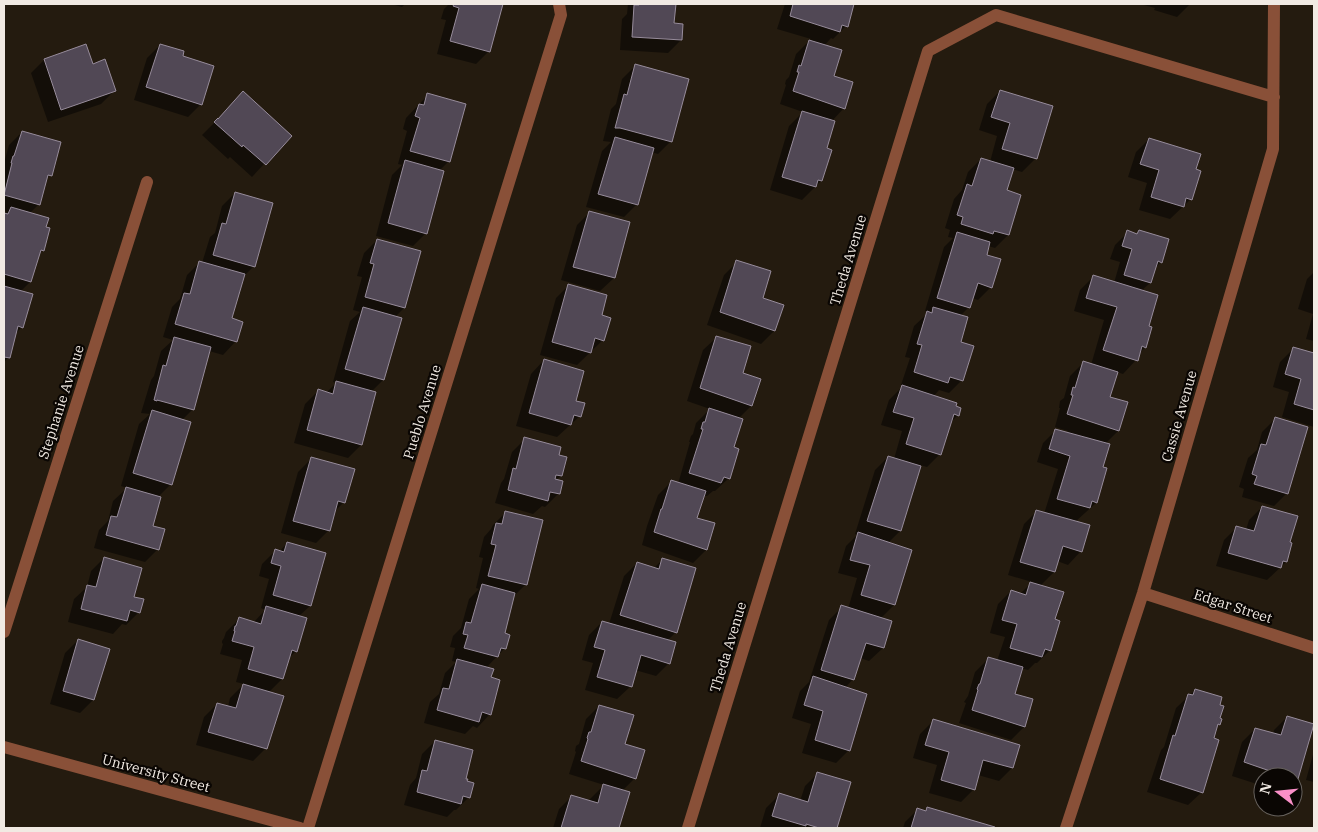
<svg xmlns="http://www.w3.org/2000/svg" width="1318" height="832" viewBox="0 0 1318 832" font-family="'IBM Plex Serif',serif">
	<rect width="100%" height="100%" fill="#241b0f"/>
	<!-- shadow -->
	<path fill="#0007" d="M391 4H405L402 7Z
		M449 4H501L489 51 476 64 437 54 446 20 441 19 444 9Z
		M628 4H674L673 25 681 40 668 53 620 50 622 19 627 14Z
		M785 4H853L846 26 833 39 831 38 824 46 833 77 844 108 831 122 825 149 821 181 802 200 770 190 789 126 803 112 780 104 786 85 785 84 786 80 789 77 796 54 811 39 777 29Z
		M1140 4H1190L1177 17 1154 10 1155 8Z
		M160 45 181 57 201 104 188 117 134 100 147 58Z
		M86 46 92 65 114 91 101 104 48 122 31 73 44 60Z
		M635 66 671 141 658 154 651 152 637 204 624 217 586 207 602 151 611 142 603 141 611 109 616 104 622 79Z
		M1000 91 1051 107 1035 159 1022 172 1012 169 1005 191 1019 196 1008 235 995 248 988 246 985 256 991 287 978 300 972 298 969 307 960 316 959 343 962 380 949 393 939 390 933 397 955 407 958 415 950 423 940 454 927 467 920 465 900 531 888 543 910 551 894 605 880 619 883 648 869 661 860 658 853 679 845 688 849 750 836 763 802 753 811 724 792 718 800 691 809 682 829 620 842 607 848 609 857 578 838 573 846 546 857 535 855 534 875 470 888 457 894 459 902 431 881 425 889 400 903 386 901 385 910 358 905 357 914 326 929 312 925 311 944 247 953 238 948 237 950 230 945 228 954 199 962 190 968 172 981 159 990 162 997 136 979 130 987 104Z
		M428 95 449 161 439 171 426 233 413 246 376 236 392 175 402 165 398 164 407 131 403 129 406 118Z
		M217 120 290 136 252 177 230 157 228 159 202 135Z
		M22 132 50 175 46 180 39 204 29 214 45 228 43 250 38 254 30 282 20 292 22 327 15 334 8 358 4 362V214L7 212 4 211V163L9 145Z
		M1149 139 1194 170 1191 199 1170 219 1139 210 1147 183 1128 177 1136 152Z
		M235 193 254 266 242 278 230 319 236 341 223 355 209 351 193 409 182 420 171 484 158 497 152 526 158 549 145 562 94 548 99 530 108 521 113 501 127 488 121 486 139 424 150 414 141 413 151 380 154 376 161 351 173 340 163 337 172 307 180 299 187 275 200 262 202 263 210 237 215 233 222 206Z
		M590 212 614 278 600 291 561 280 577 225Z
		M1139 231 1161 262 1154 269 1150 283 1141 291 1148 327 1145 347 1139 354 1136 360 1123 374 1117 372 1109 398 1118 431 1105 444 1102 468 1106 469 1096 503 1075 522 1081 551 1068 565 1057 561 1054 572 1040 586 1054 620 1050 650 1037 663H1035L1028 670 1021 668 1014 695 1031 700 1024 727 1011 740 959 723 966 703 964 702 968 696 975 672 988 659 997 661 1005 637 990 633 998 604 1011 591 1020 594 1032 582 1008 575 1024 524 1037 511 1044 514 1058 469 1037 462 1043 443 1056 430 1067 433 1068 431 1055 427 1060 408H1059L1060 401 1064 398 1070 376 1083 363 1091 365 1104 320 1074 311 1080 290 1093 277 1114 283 1120 262 1110 259 1115 245 1128 232 1136 234Z
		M377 240 420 252 404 308 395 317 383 380 371 392 375 393 361 445 348 458 294 443 305 404 318 391 326 393 336 383 333 382 350 321 360 312 353 310 362 277 357 276 364 253Z
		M737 262 762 299 782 306 774 331 761 344 707 325 724 275Z
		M1314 272V341L1306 339 1313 314 1298 309 1307 279Z
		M569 285 600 316 603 340 577 365 540 355 556 298Z
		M717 337 741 374 751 406 738 419 732 448 729 478 715 491H713L707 496 703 495 695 518 714 524 706 550 693 563 642 545 647 526 658 495 671 482 678 484 690 442H689L691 436 693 434 696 423 710 409 687 401 703 350Z
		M1293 349 1314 355V427L1282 417 1289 392 1273 387 1280 362Z
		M544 360 574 401 580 416 557 437 516 426 531 374Z
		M1275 419 1287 493 1274 506 1242 497 1244 489 1239 487 1248 458 1257 450 1262 432Z
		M525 439 558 456 561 476 556 480 562 482 558 494 545 507 542 506 533 514 495 503 501 483 504 479 512 452Z
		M311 459 344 502 334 512 329 530 316 543 281 533 298 472Z
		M1262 507 1288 543 1291 544 1286 562 1267 580 1216 566 1224 540 1237 527 1246 530 1249 520Z
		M506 512 526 584 513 597 503 634 505 648 486 668 490 678V714L477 728 473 726 465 734 424 723 430 702 439 694 445 673 456 662 452 661 455 648 450 647 453 636 461 628 469 599 479 589 476 588 483 558 479 557 484 537 491 529 493 525Z
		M287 543 310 606 298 617 296 651 288 659 282 679 268 693 266 748 253 761 196 745 204 717 217 704 228 707 230 698 244 684 236 682 242 660 220 654 223 644 222 643V641L224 638 226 632 239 619 253 623 265 610 261 608 269 579 259 576 262 564 275 551 279 552Z
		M104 558 133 598 139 612 126 625 122 624 113 634 68 622 74 599 87 587 91 571Z
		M663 559 676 632 667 641 669 663 656 676 635 670 631 686 617 699 585 690 593 663 582 660 589 635 602 622 609 624 624 576 637 563 654 568Z
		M78 640 93 700 80 713 50 704 65 653Z
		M1195 690 1218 719 1219 724 1216 728 1202 792 1188 805 1147 792 1161 750 1164 747 1176 708Z
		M599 706 624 744 635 778 622 791 628 793 618 828H553L559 809 572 796 590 802V799L604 785 569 774 576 752 575 751 576 746 579 744 586 719Z
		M1287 717 1297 778 1293 782V777H1263V786L1232 776 1242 742 1255 729 1273 734 1274 730Z
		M933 721 1018 746 1012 768 999 781 978 775 974 789 961 802 929 793 937 765 913 758 920 734Z
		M435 741 464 779 469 797 456 810H454L447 817 404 805 410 785 416 778 422 754Z
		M1314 751V782L1306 780Z
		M818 773 850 783 836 828H760L766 808 779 795 800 801 805 786Z
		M928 808 993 828H903L905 822 918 809 924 812Z"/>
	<!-- building -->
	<path fill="#514855" stroke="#978c9b" d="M454 4H503L490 52 450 41 459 8 453 6Z
		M639 4H676L674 23 683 24 682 40 632 37 634 5H639Z
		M793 4H854L848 27 842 25 840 32 790 16Z
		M809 40 842 50 834 76 853 82 845 109 793 91 799 72H797L799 65 801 66Z
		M86 44 93 64 105 59 116 91 61 110 44 59Z
		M160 44 184 51 183 56 214 66 202 105 146 87Z
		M635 64 689 79 672 142 620 128H615L624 94 627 95Z
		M1000 90 1053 106 1037 159 1002 149 1010 123 991 117Z
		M243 91 292 136 266 165 243 145 242 147 214 122 218 118V119Z
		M427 93 466 104 450 162 410 151 420 118 415 116 419 104 424 105Z
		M802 111 835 121 827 148 832 150 822 181 818 180 816 187 782 177Z
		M22 131 61 142 52 176 48 175 40 205 4 195 12 163H11L13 156H14Z
		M615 137 654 148 638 205 598 194Z
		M1149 138 1201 154 1196 169 1201 171 1192 200 1186 198 1184 207 1151 197 1159 170 1140 164Z
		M981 158 1014 168 1007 190 1021 195 1009 235 994 231 993 234 961 224 963 217 957 215 967 184 972 186Z
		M405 160 444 171 427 234 388 223Z
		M235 192 273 203 255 267 213 255 222 223 226 224Z
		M11 207 49 218 46 227 50 228 44 251 41 250 31 282 4 274V213L8 214Z
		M589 211 630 222 615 278 573 267Z
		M1127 230 1137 234 1139 230 1169 239 1162 263 1158 261 1151 283 1124 275 1132 249 1122 246Z
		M957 232 990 242 987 255 1001 259 992 288 978 283 970 308 937 298Z
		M377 239 421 251 405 308 365 297 374 264 370 263Z
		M736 260 771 271 763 298 784 305 775 331 720 312Z
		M199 261 245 274 232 318 243 322 237 342 175 324 184 293 190 294Z
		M1093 275 1158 295 1149 326 1152 327 1146 348 1142 346 1138 361 1103 350 1117 307 1086 298Z
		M568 284 607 295 602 315 611 318 604 341 595 338 591 353 552 342Z
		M4 286 33 294 23 328 18 326 10 358 4 357Z
		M363 307 402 318 384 380 345 369Z
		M933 307 968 317 961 342 974 346 963 381 950 377 948 383 914 372 922 345 917 344 927 311 932 313Z
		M716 336 751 346 743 373 761 379 752 406 700 388Z
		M174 337 211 347 194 410 157 400V401L154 400 163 365 166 366Z
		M1293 347 1314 353V410L1294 404 1301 379 1285 374Z
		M544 359 584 371 576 401 585 403 581 417 574 415 571 425 529 413Z
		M1083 361 1118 372 1110 397 1128 402 1119 431 1067 414 1073 395H1071L1073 387 1075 388Z
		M336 381 376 392 362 445 307 430 318 389 333 394Z
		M902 385 957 403 956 406 961 408 959 416 954 414 941 455 906 444 914 418 893 412Z
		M709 408 743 419 734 447 739 449 730 479 724 477 721 483 689 473 703 429H701L703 422H705Z
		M152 410 191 422 172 485 133 473Z
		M1275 417 1308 427 1288 494 1254 484 1257 476 1252 474 1261 444 1266 445Z
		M1055 429 1110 444 1103 467 1107 468 1097 503 1092 501 1090 508 1057 499 1070 456 1049 449Z
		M524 437 561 447 559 455 567 457 562 476 556 475 555 479 563 481 560 494 550 492 548 501 508 490 513 468 516 469Z
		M888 456 921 466 901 531 867 521Z
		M311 457 355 469 345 503 338 501 330 531 293 521Z
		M671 480 706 491 697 518 715 523 707 550 654 532 661 509H662Z
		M126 487 161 497 153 526 165 529 159 550 106 535 111 516 117 517Z
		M1262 506 1298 516 1290 542 1292 543 1287 562 1283 561 1281 568 1228 553 1236 526 1254 531Z
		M1036 510 1090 525 1082 552 1063 546 1055 572 1020 562Z
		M505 511 543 520 527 585 488 576 496 545 491 544 496 523 502 524Z
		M858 532 912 550 895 605 861 595 870 565 850 560Z
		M287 542 326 553 311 606 273 595 281 566 271 563 275 549 284 552Z
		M104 557 142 568 134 597 144 599 140 613 130 610 127 621 81 609 87 585 96 587Z
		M662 558 696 568 677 633 620 615 637 562 659 569Z
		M1030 582 1064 592 1055 619 1060 621 1051 651 1045 649 1042 657 1010 648 1017 624 1002 620 1011 590 1026 595Z
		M482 584 515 593 505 633 510 635 506 649 501 648 498 657 464 648 468 635 463 634 466 622 471 623Z
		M841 605 892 621 884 648 866 643 854 680 821 670Z
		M266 606 307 618 297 652 292 650 283 679 248 669 254 647 232 641 235 631H234L235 626H236L239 617 261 624Z
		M602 621 676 642 670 664 641 655 632 687 597 677 605 650 594 647Z
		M78 639 110 649 94 700 63 691Z
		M988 657 1023 667 1015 694 1033 699 1025 727 972 710 978 690 977 689 979 684H980Z
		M457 659 494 669 491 677 500 680 491 715 482 712 479 722 437 710 443 688 449 689Z
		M813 676 867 694 850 751 815 740 823 711 804 705Z
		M243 684 284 696 267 749 208 732 217 703 236 708Z
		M1195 689 1222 697 1220 705 1224 706 1220 718 1222 719 1220 725 1218 724 1214 738 1219 740 1203 793 1160 779 1173 735 1175 736 1188 694 1193 695Z
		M599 705 634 715 625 744 645 750 636 779 581 761 588 739 587 738 589 732H591Z
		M1287 716 1314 724 1298 779 1278 773V774L1270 772V771L1244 762 1255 728 1281 735Z
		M933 719 1020 745 1013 768 983 760 975 790 941 780 949 752 925 745Z
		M435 740 473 750 466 779H468L467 781 474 783 470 798 463 796 461 804 417 792 422 770 427 771Z
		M817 772 851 782 837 828H819L806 824V826L772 816 779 793 808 802Z
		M603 784 630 792 619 828H561L571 795 598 803Z
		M927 807 995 827 994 828H911L917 808 926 811Z"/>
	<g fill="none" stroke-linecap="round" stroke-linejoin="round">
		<!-- street -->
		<path stroke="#895038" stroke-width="12" d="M1143 593 1314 648
			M4 632 147 182
			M4 747 300 828
			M308 828 561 15 559 4
			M688 828 928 51 996 15 1274 97
			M1066 828 1143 593 1273 149 1274 4"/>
	</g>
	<g text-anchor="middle" stroke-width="4.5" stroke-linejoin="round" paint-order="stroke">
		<!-- street labels -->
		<g font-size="14" fill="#f1eae3" stroke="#0a0603">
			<text transform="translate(848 260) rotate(-73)" y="5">Theda Avenue</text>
			<text transform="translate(61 402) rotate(-72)" y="5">Stephanie Avenue</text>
			<text transform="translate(422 412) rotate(-73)" y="5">Pueblo Avenue</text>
			<text transform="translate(1179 416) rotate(-74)" y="5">Cassie Avenue</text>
			<text transform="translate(1233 606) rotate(18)" y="5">Edgar Street</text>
			<text transform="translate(728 647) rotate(-73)" y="5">Theda Avenue</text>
			<text transform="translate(156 773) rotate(15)" y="5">University Street</text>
		</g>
	</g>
	<!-- border -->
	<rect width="1318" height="832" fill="none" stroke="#f1eae3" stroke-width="10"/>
	<!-- north arrow -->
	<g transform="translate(1278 792) rotate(286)"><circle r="24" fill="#0a0603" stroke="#66615d"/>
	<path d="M0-4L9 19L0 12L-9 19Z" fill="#fa8fc8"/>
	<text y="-8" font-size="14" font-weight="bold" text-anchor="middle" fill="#f1eae3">N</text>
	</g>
</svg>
